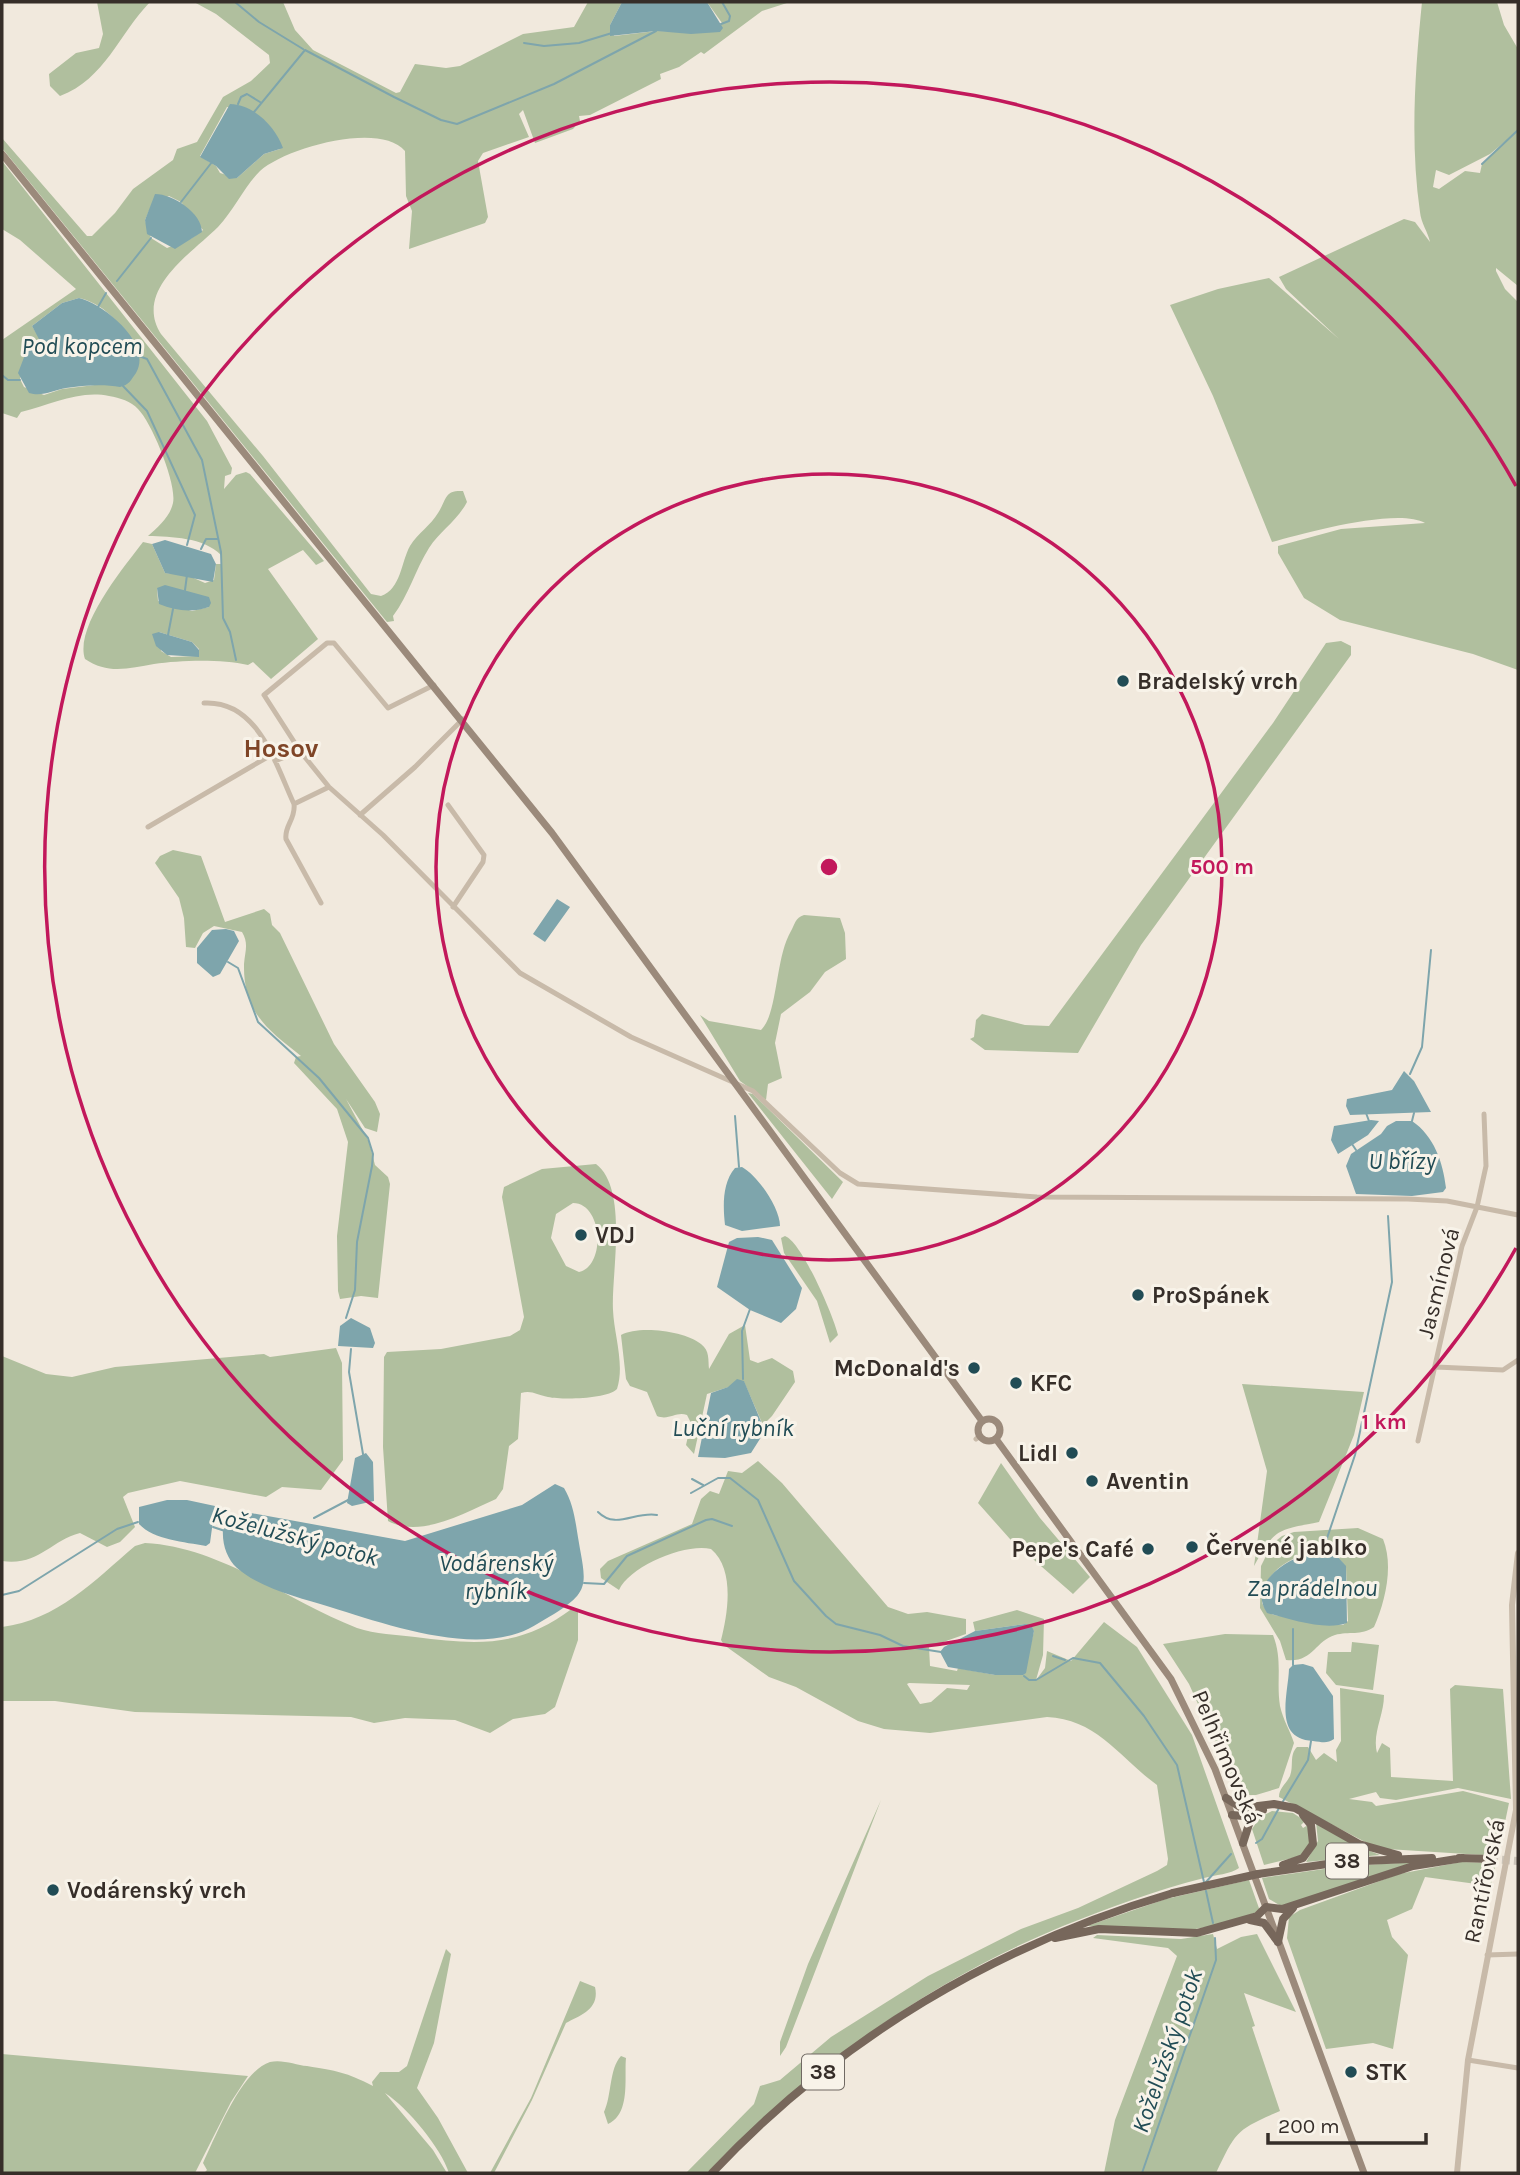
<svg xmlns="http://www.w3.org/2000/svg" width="1520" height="2175" viewBox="0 0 1520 2175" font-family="Karla,sans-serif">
	<rect width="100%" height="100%" fill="#f1e9dd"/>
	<!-- green -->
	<path fill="#b0bf9e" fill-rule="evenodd" d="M97 2H150C119 34 105 79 60 96L50 86 49 74 76 53 99 48 103 34Z
		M194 2H283L295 30 313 50 396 93 400 92 415 64 446 68 460 66 523 34 574 27 588 2H622L610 25 614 36 656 31 716 32 722 23 707 2H790L762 11 704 54 701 52 679 67 660 74 661 79 590 115 579 116 580 121 573 129 535 143 523 110 519 114 529 137 483 153 478 161 488 217 485 223 409 249 412 211 406 196 405 151C380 121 285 148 260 171 244 187 234 210 218 227 192 253 133 290 161 334L263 456 371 594 381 596C401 589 401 562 410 546 418 533 431 525 438 513 447 499 444 490 463 491L467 502C457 521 440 531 429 548 415 570 409 595 393 616L394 621 387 622 2 148V138L87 236H92L115 213 133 189 173 160 177 149 197 142 223 97 251 81 270 63 269 55 216 14ZM227 107C260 113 268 117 280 149L264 154 237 178 220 173 216 166 200 156ZM169 196 181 202 203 230 192 238 167 248 151 238 145 220 152 204Z
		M1422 2H1497L1504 25 1518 49V286L1496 268V271L1505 289 1518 302V670L1473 654 1340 620 1304 598 1278 553V546L1341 529 1425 523C1398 507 1304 533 1272 542L1213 396 1170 305 1218 289 1269 278 1339 339 1286 289 1279 277 1404 219 1415 222 1430 242C1428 232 1421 223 1420 212 1410 143 1415 71 1422 2ZM1514 134 1482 164 1480 173 1465 171 1439 189 1433 187 1436 170 1449 175 1490 154Z
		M2 161 207 421 232 468 231 474 225 476 224 489 236 475 246 472 250 474 324 561 316 565 303 550 268 569 318 639 271 679 253 662 248 665C222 659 181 660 154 664 130 668 108 675 85 659 74 627 124 567 143 542L152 544 165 573 187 575 205 583 214 580 216 564H221V555C203 537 172 537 148 536 158 527 170 517 173 503 177 484 152 423 138 409 131 401 120 398 109 396 78 390 51 405 21 412L17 418 2 413V340L76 289 20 240 2 229ZM79 298C107 304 128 331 139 356L111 383 62 389 44 395 24 387 20 379 28 347 40 339 32 326 62 303ZM157 588 209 607 192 611 158 601ZM159 632 192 642 199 649V656L171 657 161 651Z
		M1341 641 1351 646V655L1141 945 1078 1053 985 1050 970 1039 974 1037 976 1020 982 1014 1025 1025 1049 1026 1273 723 1326 643Z
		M173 850 201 856 225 922 264 909 270 914 272 925 280 933 334 1044 375 1102 380 1114 377 1132 365 1128 346 1099 369 1142 375 1165 388 1177 390 1184 378 1298 361 1296 340 1299 338 1291 337 1236 348 1142 337 1109 294 1063 296 1057 301 1056C267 1029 243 1012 244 964 245 951 249 944 242 932L214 926 203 933 195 948 186 947 184 918 179 898 155 863 160 856Z
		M804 915 840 918 845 933 846 959 825 972 810 992 781 1014 775 1043 782 1078 768 1084 766 1100 740 1081 700 1015 709 1021 761 1030C778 1014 775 958 791 931 795 924 795 918 804 915Z
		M748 1093 753 1094 843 1182 832 1199Z
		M596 1164C629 1189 611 1274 613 1310 614 1335 625 1364 617 1389 607 1399 563 1400 548 1397 537 1395 532 1390 521 1393L518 1439 509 1446 503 1489 496 1499C466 1512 421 1539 388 1521L383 1447 384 1357 387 1352 441 1349 510 1336 520 1330 524 1317 502 1197 504 1187 542 1169ZM573 1203C603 1203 606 1266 579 1272L566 1266 551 1238 556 1214Z
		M785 1236C802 1242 834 1317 838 1335L830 1343 817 1301 784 1253 781 1238Z
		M745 1325 750 1360 758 1363 772 1358 793 1371 795 1382 772 1416 763 1425 744 1382 707 1394 694 1454 686 1445 691 1423 687 1415C676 1411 669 1421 657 1416L647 1392 630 1386 626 1379 621 1335C639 1325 685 1331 701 1344 710 1351 708 1360 709 1369L729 1334Z
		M336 1348 342 1363 343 1460 321 1490 282 1487 266 1497 180 1481 128 1493 123 1497 135 1527 120 1542 107 1547 80 1533C50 1541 39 1566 2 1561V1356L46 1374 72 1377 115 1367 264 1354 270 1357Z
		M1242 1384 1364 1392 1354 1435 1319 1522C1278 1530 1275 1528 1254 1566L1267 1471Z
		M758 1461 782 1483 888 1607 908 1614 927 1612 966 1619V1634L929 1647 930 1666 957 1671 958 1668 995 1675H1023L1034 1631 1025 1624 975 1631 973 1622 1017 1610 1044 1619 1043 1655 1036 1680 1045 1668 1047 1651 1071 1661 1104 1622 1137 1647 1192 1735 1239 1868C1231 1874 1215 1875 1204 1878 1156 1890 1109 1908 1063 1926 927 1982 809 2068 707 2173H686L754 2104 760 2086 780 2080 831 2037 928 1976 1021 1929 1078 1908 1157 1871 1167 1865 1168 1859 1157 1785C1120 1758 1097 1719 1047 1717L930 1733 884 1729 858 1721 796 1687 769 1677 724 1645 721 1640C728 1613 735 1569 711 1549 685 1543 630 1566 619 1590L601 1578 600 1569 608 1561 692 1524 701 1499 710 1491 719 1494 728 1471 742 1473ZM907 1684 909 1683 970 1685 967 1690 947 1688 931 1702 920 1704Z
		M1001 1463 1040 1518 1090 1577 1073 1594 1010 1539 978 1503Z
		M1358 1528 1383 1539C1394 1566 1385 1602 1374 1627 1361 1636 1349 1631 1335 1635 1315 1641 1313 1663 1286 1660L1280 1641 1260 1608 1261 1566 1272 1544 1282 1536 1294 1532ZM1311 1553 1337 1556 1346 1567 1348 1621 1343 1625 1274 1615 1267 1612 1262 1603C1263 1574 1285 1559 1311 1553Z
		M145 1543C222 1547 287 1601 357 1628 375 1634 397 1635 415 1637 478 1645 520 1648 573 1608L578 1610V1640L555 1707 545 1714 513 1719 490 1733 455 1720 405 1718 374 1723 351 1717 135 1712 55 1701H2V1627C57 1620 94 1581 135 1546Z
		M1225 1634 1273 1635C1283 1660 1276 1681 1280 1706 1283 1720 1290 1730 1294 1743L1279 1788 1256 1795H1243L1234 1784 1189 1684 1163 1644Z
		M1352 1642 1379 1645 1373 1690 1336 1685 1326 1673 1328 1652H1351Z
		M1455 1685 1503 1689 1511 1799 1458 1788 1396 1800 1380 1798 1376 1792 1349 1799 1372 1802 1376 1806 1463 1791 1509 1803 1498 1856 1387 1849 1369 1844 1279 1797C1279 1788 1286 1784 1290 1776 1294 1766 1289 1755 1297 1747H1308L1316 1760 1324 1753 1337 1762 1336 1750 1341 1741 1340 1688 1384 1695C1384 1716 1372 1733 1377 1753L1382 1743 1390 1748 1391 1777 1453 1781 1450 1689Z
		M881 1800 786 2047 780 2056V2042L808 1964Z
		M1272 1811 1293 1813 1305 1821 1301 1825 1303 1828 1308 1825 1310 1844 1301 1856 1264 1865 1252 1829 1260 1817Z
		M1316 1822 1357 1846 1380 1855 1306 1862 1318 1841Z
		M1417 1862 1281 1906 1269 1899 1262 1878 1345 1866Z
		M1461 1862 1496 1863 1491 1886 1425 1877 1412 1909 1387 1920 1392 1937 1408 1955 1393 2049 1373 2043 1326 2049 1287 1938 1289 1917 1300 1910 1399 1874Z
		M1249 1880 1260 1911 1223 1924 1190 1930 1087 1926 1166 1899Z
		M1213 1934 1217 1949 1241 1937 1257 1934 1296 2012 1244 1993 1255 2026 1252 2027 1280 2111C1236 2130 1236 2131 1216 2173H1104L1115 2120 1177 1956 1168 1948 1093 1938 1097 1935 1181 1939Z
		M446 1949 451 1954 434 2043 417 2088 438 2118 468 2173H449C441 2148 408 2108 385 2093L433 2150 447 2173H204L207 2170 203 2163C216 2136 241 2071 270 2062 282 2059 296 2065 307 2066 337 2071 346 2072 373 2086L372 2082 380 2072H399L407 2066Z
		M580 1981 595 1987C600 2009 581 2015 566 2023L532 2100 494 2173H490L531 2098Z
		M2 2054 248 2076 231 2102 195 2173H2Z
		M621 2056 626 2058C624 2077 631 2114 608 2124L604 2112C612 2095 609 2069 621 2056Z"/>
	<!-- water -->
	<path fill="#7ea5ac" d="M622 2H707L723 28 720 32 691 34 656 31 610 36V25Z
		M230 104C253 104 276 127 283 148L264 154 237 178 229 179 216 166 200 157Z
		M155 194C173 194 202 213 202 232L175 249 147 234 145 220Z
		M79 298C104 304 153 344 136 373 131 380 129 385 120 387 105 384 84 385 66 388 53 390 43 397 29 393L18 373 28 347 40 341 32 326 62 303Z
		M165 540 211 554 216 564 213 582 165 573 152 544Z
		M165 585 209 597 211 603 209 607C192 613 176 611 159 604L157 588Z
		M159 632 192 642 199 650V657L167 655 156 646 152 634Z
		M557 899 570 907 545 942 533 934Z
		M226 929 234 931 239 941 220 974 213 977 197 963V948L212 930Z
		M1404 1071 1414 1081 1431 1112 1350 1115 1346 1106 1347 1099 1392 1090Z
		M1371 1120 1379 1121 1368 1135 1338 1154 1331 1140 1334 1126Z
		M1412 1121C1434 1136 1443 1162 1446 1188L1443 1192 1412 1196 1356 1194 1346 1166 1351 1154 1381 1134 1387 1126 1396 1121Z
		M742 1167C758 1176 780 1208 780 1226L742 1231 725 1225C723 1207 722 1183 735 1168Z
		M758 1237 772 1240 802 1288 796 1309 781 1323 750 1310 717 1287 729 1242 737 1238Z
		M351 1318 370 1328 375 1343 373 1348 338 1346 340 1326Z
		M737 1379 744 1381 765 1431 751 1453 725 1458 698 1457 711 1393 728 1387Z
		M366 1453 373 1462 374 1501 352 1506 347 1503 355 1458Z
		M555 1484 564 1488C575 1506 576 1528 580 1549 587 1586 587 1593 554 1614 540 1622 528 1631 512 1635 457 1650 382 1623 330 1607 301 1598 261 1589 237 1568 227 1559 222 1544 223 1530L233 1519 251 1513 405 1541 522 1505Z
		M167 1500H187L215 1506 210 1543 206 1546C185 1542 154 1540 139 1524V1507Z
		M1311 1553 1337 1556 1346 1566 1347 1623C1325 1631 1289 1619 1267 1613 1247 1583 1288 1558 1311 1553Z
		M1025 1624 1031 1625 1034 1631 1026 1673 1023 1675H995L948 1667 940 1652 944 1647 975 1631Z
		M1303 1664 1313 1667 1333 1696 1334 1739C1327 1744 1322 1742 1313 1741 1273 1739 1288 1695 1289 1669L1293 1665Z"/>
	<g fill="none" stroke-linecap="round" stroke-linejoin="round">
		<!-- stream -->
		<path stroke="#7ea5ac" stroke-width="2" d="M235 2 259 22 303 49
			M721 24 729 21 730 16 722 2
			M524 43 544 46 579 43 612 33
			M238 104 241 97 247 94 260 102
			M254 112 305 50 394 97 441 120 457 124 554 84 656 31
			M1482 164 1518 130
			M181 202 212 162
			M117 281 151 238
			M98 307 106 293
			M139 356 147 359 202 460 221 552 223 618 230 632 236 660
			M2 375 8 380H20
			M123 386 147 411 195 515 187 545
			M201 549 206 539H217
			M185 590 187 575
			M168 635 173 609
			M228 962 238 968 258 1022 319 1078 368 1138 373 1154 372 1166 357 1242 355 1290 346 1318
			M1410 1074 1422 1047 1431 950
			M1366 1113 1369 1121
			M735 1116 739 1167
			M1412 1121 1414 1113
			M1352 1144 1356 1150
			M351 1349 349 1372 363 1454
			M743 1379 742 1331 750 1309
			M692 1479 703 1485
			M691 1493 718 1478H730L758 1500 794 1581 826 1616 836 1624 880 1635 903 1646 941 1652
			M598 1512C616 1530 635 1511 657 1515
			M314 1518 350 1499
			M213 1527 225 1531
			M1322 1553 1355 1455 1392 1282 1388 1216
			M584 1583 604 1584 627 1556 706 1520 712 1519 732 1526
			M2 1595 19 1591 117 1529 138 1522
			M1293 1629V1665
			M1053 1656 1065 1660
			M1024 1676 1029 1680H1036L1073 1658 1100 1663 1144 1716 1177 1765 1204 1882
			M1282 1803 1308 1760 1311 1741
			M1256 1843 1262 1839 1279 1808
			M1206 1882 1231 1854
			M1206 1891 1213 1923
			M1142 2173 1216 1960 1215 1938"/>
		<!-- primary-tunnel -->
		<path stroke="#ccc4b9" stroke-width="8" stroke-dasharray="8 4" stroke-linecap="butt" d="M1490 1859 1518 1861"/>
		<!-- minor -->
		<path stroke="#c8baa9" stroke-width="5" d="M434 685 388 708 334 643H327L264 695 300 751 329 787 383 835 520 973 631 1037 753 1091 840 1173 858 1184 1037 1197 1408 1199 1447 1201 1518 1215
			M204 703C258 700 275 763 294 804 296 819 284 826 286 839L321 903
			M275 761 300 751
			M294 804 329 787
			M448 805 484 855 483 862 453 907
			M360 815 415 767 463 719
			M148 827 271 755
			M1436 1367 1503 1370 1518 1360
			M976 1439 980 1436
			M1418 1441 1462 1246 1477 1207 1486 1166 1484 1114
			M1487 1955 1518 1954
			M1468 2060 1518 2068"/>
		<!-- tertiary -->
		<path stroke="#c8baa9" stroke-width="6" d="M1457 2173 1468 2060 1516 1810 1512 1605 1518 1553"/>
		<!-- secondary -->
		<path stroke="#9b8a7b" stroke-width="7" d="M2 154 552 833 982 1421
			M978 1430a11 11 0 1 1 22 0a11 11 0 1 1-22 0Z
			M996 1439 1171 1679 1215 1769 1364 2173"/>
		<!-- primary -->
		<path stroke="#77675b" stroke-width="8" d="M1226 1798 1242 1808 1274 1804 1295 1808 1359 1844 1398 1855
			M1232 1815 1243 1816 1263 1810
			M1243 1843 1250 1821 1258 1812
			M1459 1858 1490 1859
			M1283 1865 1303 1858 1313 1844 1311 1825 1303 1815
			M1258 1874 1341 1862 1432 1858
			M1250 1920 1264 1923 1278 1942
			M1055 1938 1099 1929 1197 1933 1257 1916 1266 1907 1282 1909 1413 1866 1463 1858
			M1278 1942 1283 1919 1293 1908
			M712 2173C839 2038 996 1945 1173 1893"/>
		<!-- primary-bridge -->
		<path stroke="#77675b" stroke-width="8" d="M1173 1893 1258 1874"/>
	</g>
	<!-- distance rings -->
	<g fill="none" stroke="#c2185b" stroke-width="3.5">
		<circle cx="829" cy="867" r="393"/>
		<path d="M1516 1248A785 785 0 1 1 1516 486"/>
	</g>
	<!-- markers -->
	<g fill="#214c55" stroke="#f8f3e9" stroke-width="2.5">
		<circle cx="1123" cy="681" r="7"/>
		<circle cx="581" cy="1235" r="7"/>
		<circle cx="1138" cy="1295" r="7"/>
		<circle cx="974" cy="1368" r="7"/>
		<circle cx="1016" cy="1383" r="7"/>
		<circle cx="1072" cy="1453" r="7"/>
		<circle cx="1092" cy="1481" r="7"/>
		<circle cx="1192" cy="1547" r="7"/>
		<circle cx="1148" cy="1549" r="7"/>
		<circle cx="53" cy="1890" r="7"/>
		<circle cx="1351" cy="2072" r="7"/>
	</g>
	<g text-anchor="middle" stroke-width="6" stroke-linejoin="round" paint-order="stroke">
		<!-- shield labels -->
		<g fill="#f8f3e9" stroke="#706963" stroke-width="2">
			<rect x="1326" y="1843.5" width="42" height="35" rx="5"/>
			<rect x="802" y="2054.5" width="42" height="35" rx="5"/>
		</g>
		<g font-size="21" font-weight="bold" fill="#362e29">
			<text x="1347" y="1868">38</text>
			<text x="823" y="2079">38</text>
		</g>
		<!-- poi labels -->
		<g font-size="23" font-weight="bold" fill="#362e29" stroke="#f8f3e9" text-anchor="start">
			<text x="1137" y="689">Bradelský vrch</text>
			<text x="595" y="1243">VDJ</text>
			<text x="1152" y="1303">ProSpánek</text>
			<text x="960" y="1376" text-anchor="end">McDonald's</text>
			<text x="1030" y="1391">KFC</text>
			<text x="1058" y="1461" text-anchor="end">Lidl</text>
			<text x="1106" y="1489">Aventin</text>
			<text x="1206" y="1555">Červené jablko</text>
			<text x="1134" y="1557" text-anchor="end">Pepe's Café</text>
			<text x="67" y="1898">Vodárenský vrch</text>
			<text x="1365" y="2080">STK</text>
		</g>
		<!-- street labels -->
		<g font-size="23" fill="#362e29" stroke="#f8f3e9">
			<text transform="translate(1438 1283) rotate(-76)" y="8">Jasmínová</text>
			<text transform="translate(1227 1757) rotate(67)" y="8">Pelhřimovská</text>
			<text transform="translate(1484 1881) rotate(-78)" y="8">Rantířovská</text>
		</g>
		<!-- water labels -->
		<g font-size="24" font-style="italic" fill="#214c55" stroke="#f8f3e9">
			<text x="82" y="354">Pod kopcem</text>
			<text x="1402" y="1169">U břízy</text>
			<text x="733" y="1436">Luční rybník</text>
			<text transform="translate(295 1536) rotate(15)" y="8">Koželužský potok</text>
			<text x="496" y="1571">Vodárenský<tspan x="496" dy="28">rybník</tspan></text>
			<text x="1312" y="1596">Za prádelnou</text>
			<text transform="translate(1167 2051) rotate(-71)" y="8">Koželužský potok</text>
		</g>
		<!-- quarter labels -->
		<g font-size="26" font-weight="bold" fill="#7f4527" stroke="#f8f3e9">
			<text x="281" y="757">Hosov</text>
		</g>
	</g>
	<circle cx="829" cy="867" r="10" fill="#c2185b" stroke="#f8f3e9" stroke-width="3.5"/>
	<g font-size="21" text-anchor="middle" font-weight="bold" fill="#c2185b" stroke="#f8f3e9" stroke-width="6" stroke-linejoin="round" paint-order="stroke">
		<text x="1222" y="874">500 m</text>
		<text x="1384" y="1429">1 km</text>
	</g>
	<!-- border -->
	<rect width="1520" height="2175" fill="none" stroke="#362e29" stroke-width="7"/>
	<!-- scale -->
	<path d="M1268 2133v10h158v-10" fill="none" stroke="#362e29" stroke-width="3.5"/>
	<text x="1278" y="2133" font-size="21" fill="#362e29" stroke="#f8f3e9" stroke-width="5" paint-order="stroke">200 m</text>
</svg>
